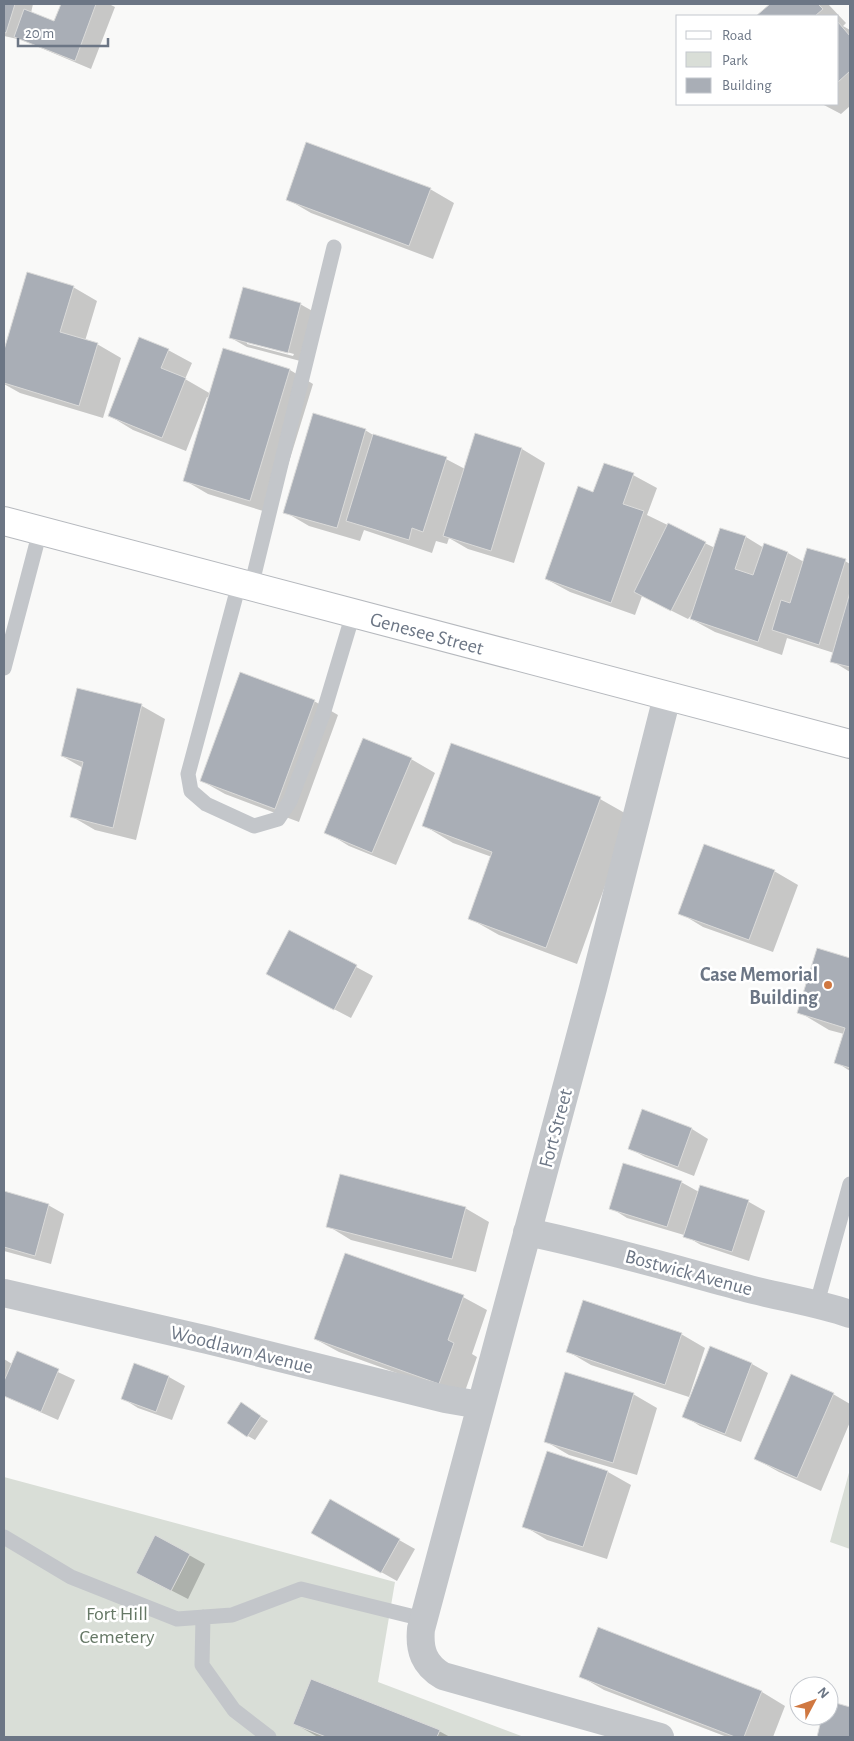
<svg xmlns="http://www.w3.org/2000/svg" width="854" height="1741" viewBox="0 0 854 1741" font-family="'Alegreya Sans',sans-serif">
	<rect width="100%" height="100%" fill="#f9f9f8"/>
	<!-- green -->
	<path fill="#d9ded7" d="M850 1469V1549L830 1542Z
		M4 1477 395 1582 378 1682 524 1737H4Z"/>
	<!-- shadow -->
	<path fill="#0003" fill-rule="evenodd" d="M4 4H33L31 13 55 23 63 4H109L115 7 91 69 22 40 4 36Z
		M771 4H828L846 23 843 26 850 30V106L841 114 822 104H838V16H757Z
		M430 189 454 203 433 259 311 213 287 199Z
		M28 273 73 287 97 301 85 341 97 344 121 358 103 418 20 393 4 384V355Z
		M300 304 316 313 304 362 247 347 231 338ZM247 341 294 354 293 356 247 344Z
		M168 350 192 363 185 379 211 394 224 350 290 370 313 384 273 514 208 494 184 480 209 398 207 397 186 451 133 430 110 416Z
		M365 430 378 438 446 459 465 469 476 434 522 449 545 463 514 563 468 549 449 538 447 544 436 541 432 553 364 530 360 541 309 526 285 512Z
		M633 475 657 488 647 515 715 548 721 529 746 537 764 548 788 553 804 562 845 561 850 564V672L832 661 834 653 787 638 782 655 715 632 691 619 693 613 688 619 642 596 635 615 570 592 546 579 594 493Z
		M78 690 142 706 165 719 136 840 95 830 71 816 83 768 62 756Z
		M314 701 338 715 299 822 225 794 202 781Z
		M411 759 435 773 396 865 349 846 326 832Z
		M600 799 630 816 577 964 499 935 469 918 492 857 453 843 423 825Z
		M774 871 798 885 773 952 703 927 680 913Z
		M289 931 373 976 351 1018 284 983Z
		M818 949 850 959V1071L836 1062 844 1034 829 1030 799 1012Z
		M643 1111 692 1129 708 1139 694 1176 645 1157 629 1148Z
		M681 1182 699 1192 701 1186 749 1202 765 1211 749 1261 701 1245 684 1235 627 1218 611 1208Z
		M4 1192 48 1205 64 1214 51 1264 4 1251Z
		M465 1208 489 1222 476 1272 351 1240 328 1226Z
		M463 1297 487 1310 472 1354 477 1357 463 1397 339 1352 315 1339Z
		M681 1334 705 1348 689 1397 591 1365 567 1351Z
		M17 1353 75 1380 58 1420 4 1396V1359L12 1364Z
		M134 1364 169 1377 185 1386 172 1420 138 1408 122 1398Z
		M752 1364 768 1373 741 1442 700 1426 684 1416Z
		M633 1394 657 1408 637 1475 569 1455 545 1441Z
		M833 1394 850 1404V1422L821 1491 779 1472 756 1459Z
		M249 1409 268 1421 255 1440 248 1436Z
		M548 1452 608 1472 631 1485 607 1559 547 1540 524 1526Z
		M330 1501 415 1549 397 1581 312 1533Z
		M189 1555 205 1564 188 1599 153 1581Z
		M580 1676 762 1692 785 1706 773 1737H727L604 1690Z
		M829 1703 850 1708V1737H818L823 1716H829Z
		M295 1724 439 1731 450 1737H318Z"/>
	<!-- building -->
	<path fill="#a9aeb6" stroke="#dbdbda" d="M4 4H15L6 33 4 32Z
		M61 4H96L75 61 14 37 24 9 54 21Z
		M770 4H818L823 9 815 16H756Z
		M838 22 850 36V71L838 82Z
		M306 142 431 188 409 246 286 200Z
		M27 272 74 286 60 332 98 343 79 406 4 383V350Z
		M243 287 301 303 288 353 229 338Z
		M139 337 169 349 161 368 186 378 162 438 108 416Z
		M223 348 290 369 250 501 183 481Z
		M313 413 366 429 337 528 283 513Z
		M475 433 522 448 491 551 443 536Z
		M373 434 447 457 423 532 412 528 409 540 346 521Z
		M604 463 634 473 623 504 644 511 611 603 545 579 578 486 593 492Z
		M668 523 706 542 671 611 634 592Z
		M720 528 746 536 735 569 753 575 764 543 788 552 758 642 690 619Z
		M807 548 846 559 819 645 772 630 781 600 790 603Z
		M850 592V667L830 662Z
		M240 672 315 700 275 809 200 781Z
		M77 688 142 704 113 828 70 817 83 762 61 756Z
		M363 738 412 758 372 853 324 833Z
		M451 743 601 797 546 948 468 919 492 852 422 826Z
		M704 844 775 870 749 940 678 914Z
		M289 930 357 965 334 1010 266 974Z
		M817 948 850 958V1068L834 1063 845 1028 797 1013Z
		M642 1109 692 1128 678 1167 628 1149Z
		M623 1163 682 1181 667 1227 609 1209Z
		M340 1174 466 1207 452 1259 326 1227Z
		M700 1185 749 1200 732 1252 683 1237Z
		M4 1191 49 1204 35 1256 4 1247Z
		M345 1253 464 1295 448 1340 454 1343 439 1384 314 1339Z
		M583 1300 682 1333 665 1385 566 1352Z
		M710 1346 752 1363 725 1434 682 1417Z
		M17 1351 59 1369 41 1412 4 1396V1381Z
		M134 1363 169 1376 156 1412 121 1399Z
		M565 1372 634 1393 613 1463 544 1442Z
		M791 1374 834 1393 797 1478 754 1459Z
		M241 1402 261 1416 247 1437 227 1423Z
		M547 1451 608 1471 583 1547 522 1527Z
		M330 1499 400 1539 381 1573 311 1533Z
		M155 1535 190 1554 171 1591 136 1573Z
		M598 1627 762 1691 744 1737H735L579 1677Z
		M311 1679 440 1730 437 1737H326L293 1724Z
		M829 1701 850 1707V1737H817L822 1716H829Z"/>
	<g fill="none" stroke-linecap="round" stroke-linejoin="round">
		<defs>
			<path id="secondary" d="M4 521 850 744"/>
		</defs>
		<!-- secondary casing -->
		<use href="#secondary" stroke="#b6b9be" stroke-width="30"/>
		<!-- lane -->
		<path stroke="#c3c6ca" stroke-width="15" d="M239 584 188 774 191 791 206 804 254 826 278 819 290 801 323 714 353 614
			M251 587 334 247
			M4 668 40 531
			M817 1303 850 1184
			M4 1537 71 1577 177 1619 232 1615 301 1589 423 1619
			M203 1617 202 1665 234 1710 269 1737"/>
		<!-- street -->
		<path stroke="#c3c6ca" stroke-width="28" d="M527 1232C600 1247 671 1268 742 1287 778 1297 815 1302 850 1314
			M4 1293 208 1340 445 1399 480 1405
			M660 1737 443 1676C424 1665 419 1650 421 1629L593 988 667 697"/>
		<!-- secondary -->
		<use href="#secondary" stroke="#fff" stroke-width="28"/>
	</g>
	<!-- markers -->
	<circle fill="#d07841" stroke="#fff" stroke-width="2" cx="828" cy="985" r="5"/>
	<g text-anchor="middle" stroke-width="5" stroke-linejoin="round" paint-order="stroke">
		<!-- street labels -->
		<g font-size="20" fill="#6c7685" stroke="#fff">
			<text transform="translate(427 633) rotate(15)" y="7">Genesee Street</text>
			<text transform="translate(555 1128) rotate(-75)" y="7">Fort Street</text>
			<text transform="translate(689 1272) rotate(15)" y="7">Bostwick Avenue</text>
			<text transform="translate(242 1349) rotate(14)" y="7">Woodlawn Avenue</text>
		</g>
		<!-- poi labels -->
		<g font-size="20" font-weight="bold" fill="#6c7685" stroke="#fff" text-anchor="end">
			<text x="818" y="981">Case Memorial<tspan x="818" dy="23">Building</tspan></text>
		</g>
		<!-- park labels -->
		<g font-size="20" fill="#667866" stroke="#fff">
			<text x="117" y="1620">Fort Hill<tspan x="117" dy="23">Cemetery</tspan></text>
		</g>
	</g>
	<!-- border -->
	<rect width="854" height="1741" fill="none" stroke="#6c7685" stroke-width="10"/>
	<!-- legend -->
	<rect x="676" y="15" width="162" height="90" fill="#ffffff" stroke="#c4c8ce"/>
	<rect x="686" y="31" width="25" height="8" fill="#ffffff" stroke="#c4c8ce"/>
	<text x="722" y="40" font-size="15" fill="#6c7685">Road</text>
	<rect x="686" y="52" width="25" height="15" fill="#d9ded7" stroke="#c4c8ce"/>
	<text x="722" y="65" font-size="15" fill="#6c7685">Park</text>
	<rect x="686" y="78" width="25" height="15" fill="#a9aeb6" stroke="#c4c8ce"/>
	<text x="722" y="90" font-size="15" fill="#6c7685">Building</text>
	<!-- north arrow -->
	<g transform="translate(814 1701) rotate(49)"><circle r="24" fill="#ffffff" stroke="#c4c8ce"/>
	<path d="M0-4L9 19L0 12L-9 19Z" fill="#d07841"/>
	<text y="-8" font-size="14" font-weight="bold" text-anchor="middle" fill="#6c7685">N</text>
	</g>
	<!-- scale -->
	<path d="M18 38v8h90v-8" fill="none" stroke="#6c7685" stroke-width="2.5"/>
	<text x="25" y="38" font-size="15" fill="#6c7685" stroke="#ffffff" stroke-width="4" paint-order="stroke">20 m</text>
</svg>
